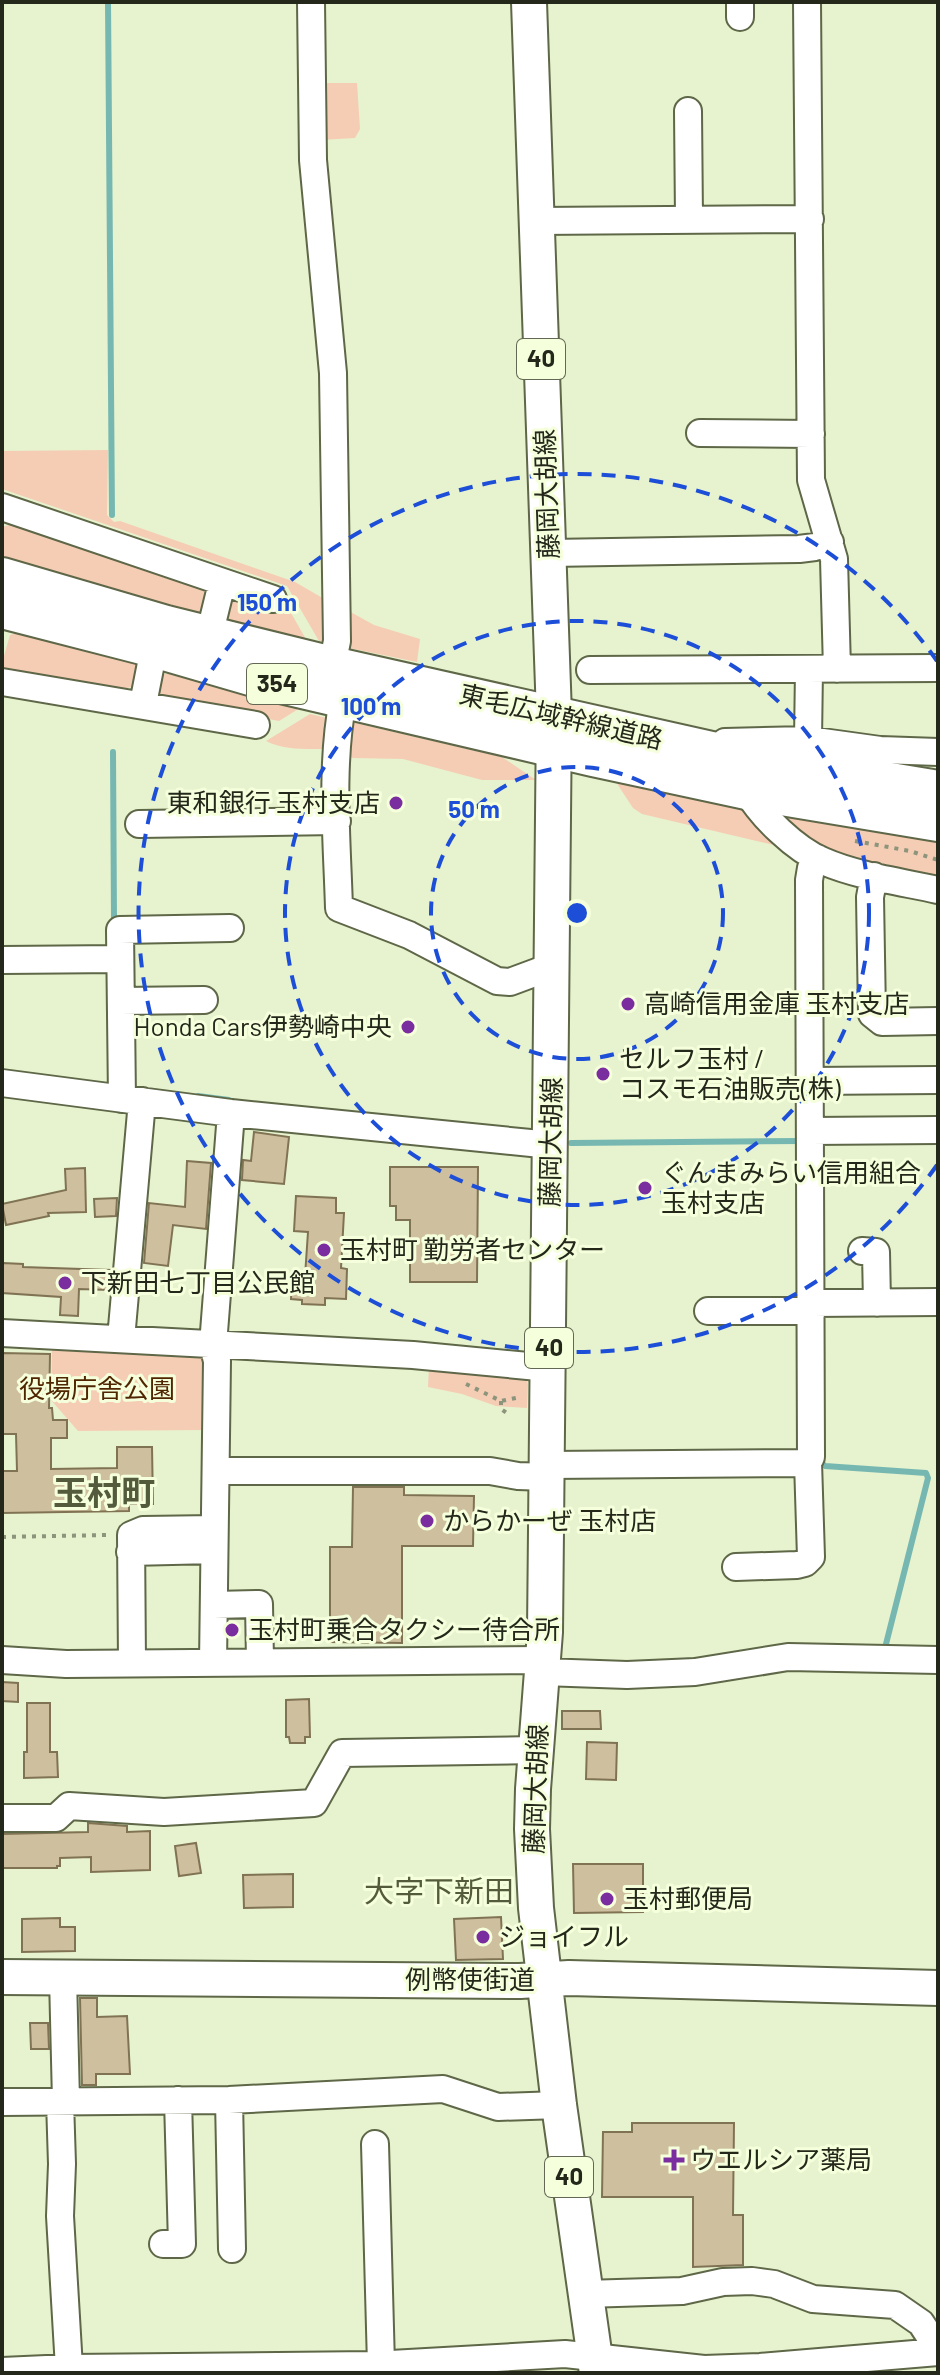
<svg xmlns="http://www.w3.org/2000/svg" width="940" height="2375" viewBox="0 0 940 2375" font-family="Barlow,'Noto Sans JP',sans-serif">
	<rect width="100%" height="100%" fill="#e7f2ce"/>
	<!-- green -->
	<path fill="#f5cdb5" d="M320 83H357L360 129 355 138 321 140Z
		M108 450 107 515 114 522 120 521 295 582 326 600 329 642 319 641 287 586 2 489V451Z
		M20 522 206 589 202 614 200 617 2 564V527Z
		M237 598 291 613 311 648 228 626C225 616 228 604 237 598Z
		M347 610 374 625 420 639 417 662 344 647Z
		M33 629 134 656 138 664 134 686 114 692 5 672 2 663 10 635Z
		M186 670 308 703 279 721 164 699 159 691 161 675Z
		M310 714 331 719 324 749C305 749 283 750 266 741Z
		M347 721 502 757 536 780H482L403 759 353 758 345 756Z
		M612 776 735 803 791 849 642 814 633 808Z
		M793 814 938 839V882L843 859 814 845 780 818Z
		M52 1345 198 1353 203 1359 201 1430 78 1431 51 1400Z
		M429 1366 525 1377 528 1384 527 1408 496 1406 462 1394 428 1387Z"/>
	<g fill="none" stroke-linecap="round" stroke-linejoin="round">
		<!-- stream -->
		<path stroke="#76b8b1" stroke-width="6" d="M108 2 112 515
			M113 752 114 920
			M198 1096 229 1100
			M571 1143 801 1141
			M822 1463 825 1466 926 1473 928 1478 885 1648"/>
	</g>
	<!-- building -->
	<path fill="#cebf9e" stroke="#807354" stroke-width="2" d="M254 1132 289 1137 284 1184 242 1180 243 1160 251 1161Z
		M187 1161 211 1163 206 1229 173 1225 168 1266 144 1263 149 1203 185 1207Z
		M390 1167H478L477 1282H410V1220H396V1206H390Z
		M85 1168 86 1212 48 1213 49 1216 6 1225 2 1204 66 1190 65 1169Z
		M296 1196 336 1198V1213H344L341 1268 347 1269 346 1299 325 1298V1305L302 1304V1300L291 1299 292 1275 305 1276 308 1232 294 1231Z
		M117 1198 116 1216 95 1217 94 1199Z
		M3 1263 23 1264V1267L111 1270 109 1290 79 1289 78 1316 60 1315 61 1297 2 1293Z
		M2 1353 50 1354 49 1408H52L53 1420H67V1438H51V1469L117 1468V1447H152L153 1504H129V1511L2 1513V1471H17L16 1434H2Z
		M353 1487H404V1495L474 1496 473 1546H402V1643L330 1642V1547H352Z
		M2 1682 18 1683V1702L2 1701Z
		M309 1699 310 1737H305V1743H290L289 1737H286V1700Z
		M27 1703H50V1752H57L58 1777 24 1778V1752H27Z
		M562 1711H600L601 1729H562Z
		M587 1742 617 1743 616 1780 586 1779Z
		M88 1823 127 1826V1832L150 1831V1870L91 1872V1857L60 1858V1866H57V1868H2V1834L88 1832Z
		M196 1843 201 1873 179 1876 175 1846Z
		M573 1864H643V1912L574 1913Z
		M293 1874V1907L244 1908 243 1875Z
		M501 1917 503 1959 456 1960 454 1919Z
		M60 1918V1927H75V1951L22 1952V1919Z
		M80 1998H97V2017L127 2016 130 2074H96V2085H82Z
		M30 2023H48L49 2049H31Z
		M632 2123H734L733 2215H743V2265L693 2267V2197H602L603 2132H632Z"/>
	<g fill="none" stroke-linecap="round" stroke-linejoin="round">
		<defs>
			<path id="minor" d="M311 2 313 160 333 373 337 641 332 666
				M807 2 811 480 834 559 837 669
				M740 17V2
				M688 111 689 219
				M537 221 810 219
				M700 433 811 434
				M2 507 273 599
				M550 553 799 549 815 547 830 542
				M209 636 222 583
				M590 670 938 668
				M2 682 256 725
				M343 700C330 767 337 840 339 908L409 935 497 981 510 982 553 966
				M143 704 154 648
				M808 740 809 669
				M725 742 808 740 880 750 938 752
				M746 790C762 817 795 849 823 861 857 876 902 882 938 890
				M139 824 337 821
				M874 876 870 897 872 1014 882 1022 938 1021
				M2 960 120 959
				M121 1001 204 1000
				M810 1081 938 1080
				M2 1083 231 1113 551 1145
				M122 1099 120 930 230 928
				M811 1131 938 1130
				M862 1251 876 1252 877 1303
				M812 1303 938 1302
				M708 1311H812
				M2 1333 413 1355 549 1368
				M121 1339 142 1101
				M548 1465 802 1463 808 1462 811 1457 809 880 811 868 817 858
				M216 1471H490L518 1476 547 1477
				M130 1552 214 1550
				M736 1567 797 1565 805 1563 811 1557 808 1462
				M214 1605 259 1604 260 1662
				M2 1660 66 1664 543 1660
				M132 1663 131 1535 143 1530 214 1529
				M213 1663 217 1361 213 1345 231 1113
				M543 1672 627 1675 695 1672 788 1657 938 1660
				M2 1818H56L69 1806 164 1812 314 1803 342 1753 535 1750
				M63 1977 66 2101
				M229 2100 232 2249
				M60 2101 62 2164 60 2216 69 2368
				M2 2102 229 2100 443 2089 498 2107 559 2105
				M375 2144 381 2365
				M163 2244H182L178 2100
				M585 2294 682 2291 723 2282 752 2281 774 2284 813 2299 895 2305 921 2323 938 2349
				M2 2371 69 2368 373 2365 565 2354 704 2369 760 2367 938 2352"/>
			<path id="major" d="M529 2 554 715 545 1632 533 1789 532 1829 536 1908 559 2105 597 2373
				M2 1977 520 1981 569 1978 938 1988"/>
			<path id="highway" d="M2 577 166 625 332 666 734 756 938 790
				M2 609 154 648 264 680 593 757 746 790 938 822"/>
		</defs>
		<!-- minor casing -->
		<use href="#minor" stroke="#5e6747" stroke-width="30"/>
		<!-- major casing -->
		<use href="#major" stroke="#5e6747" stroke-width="38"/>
		<!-- highway casing -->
		<use href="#highway" stroke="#5e6747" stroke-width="42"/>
		<!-- path -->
		<path stroke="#8c947b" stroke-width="4" stroke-dasharray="4 6" stroke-linecap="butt" d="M855 841 910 851 938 860
			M466 1384 501 1401 521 1397
			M501 1401V1409L508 1414
			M2 1537 108 1535"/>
		<!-- minor -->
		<use href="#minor" stroke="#fff" stroke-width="26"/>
		<!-- major -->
		<use href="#major" stroke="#fff" stroke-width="34"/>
		<!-- highway -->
		<use href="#highway" stroke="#fff" stroke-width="38"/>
	</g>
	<!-- distance rings -->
	<g fill="none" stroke="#1d4ed8" stroke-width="4" stroke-dasharray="14 10">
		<circle cx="577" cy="913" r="146"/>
		<circle cx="577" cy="913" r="292"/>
		<path d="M937 1165A439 439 0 1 1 937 661"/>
	</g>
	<!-- markers -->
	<g fill="#7a2d9e" stroke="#f5ffdb" stroke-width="3">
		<circle cx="396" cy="803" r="8"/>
		<circle cx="628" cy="1004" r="8"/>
		<circle cx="408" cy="1027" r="8"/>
		<circle cx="603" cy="1074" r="8"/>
		<circle cx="645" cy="1188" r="8"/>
		<circle cx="324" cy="1250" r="8"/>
		<circle cx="65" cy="1283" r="8"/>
		<circle cx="427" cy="1521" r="8"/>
		<circle cx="232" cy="1630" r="8"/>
		<circle cx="607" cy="1899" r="8"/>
		<circle cx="483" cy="1937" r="8"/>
		<path d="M670 2148h8v8h8v8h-8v8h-8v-8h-8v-8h8z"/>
	</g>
	<g text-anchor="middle" stroke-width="6" stroke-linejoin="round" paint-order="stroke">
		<!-- shield labels -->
		<g fill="#f5ffdb" stroke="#636855" stroke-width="2">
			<rect x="517" y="339" width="48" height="40" rx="6"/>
			<rect x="247" y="664" width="60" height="40" rx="6"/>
			<rect x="525" y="1328" width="48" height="40" rx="6"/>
			<rect x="545" y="2157" width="48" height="40" rx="6"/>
		</g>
		<g font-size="24" font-weight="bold" fill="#24281b">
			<text x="541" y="367">40</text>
			<text x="277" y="692">354</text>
			<text x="549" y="1356">40</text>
			<text x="569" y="2185">40</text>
		</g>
		<!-- street labels -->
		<g font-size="26" fill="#24281b" stroke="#f5ffdb">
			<text transform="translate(547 494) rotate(-92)" y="9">藤岡大胡線</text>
			<text transform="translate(561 717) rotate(13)" y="9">東毛広域幹線道路</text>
			<text transform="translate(551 1142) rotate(-89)" y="9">藤岡大胡線</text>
			<text transform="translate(536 1789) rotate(-88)" y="9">藤岡大胡線</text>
			<text x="470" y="1989">例幣使街道</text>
		</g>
		<!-- poi labels -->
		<g font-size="26" fill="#24281b" stroke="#f5ffdb" text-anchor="start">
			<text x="380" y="812" text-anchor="end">東和銀行 玉村支店</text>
			<text x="644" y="1013">高崎信用金庫 玉村支店</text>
			<text x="392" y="1036" text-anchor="end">Honda Cars伊勢崎中央</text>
			<text x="619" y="1068">セルフ玉村 /<tspan x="619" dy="30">コスモ石油販売(株)</tspan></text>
			<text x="661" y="1182">ぐんまみらい信用組合<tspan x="661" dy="30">玉村支店</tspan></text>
			<text x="340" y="1259">玉村町 勤労者センター</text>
			<text x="81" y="1292">下新田七丁目公民館</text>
			<text x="443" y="1530">からかーぜ 玉村店</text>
			<text x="248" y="1639">玉村町乗合タクシー待合所</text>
			<text x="623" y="1908">玉村郵便局</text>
			<text x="499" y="1946">ジョイフル</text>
			<text x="690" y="2169">ウエルシア薬局</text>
		</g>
		<!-- park labels -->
		<g font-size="26" fill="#502502" stroke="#f5ffdb">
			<text x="97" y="1398">役場庁舎公園</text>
		</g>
		<!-- quarter labels -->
		<g font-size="30" fill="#535b3c" stroke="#f5ffdb">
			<text x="439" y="1902">大字下新田</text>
		</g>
		<!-- district labels -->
		<g font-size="34" font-weight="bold" fill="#535b3c" stroke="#f5ffdb">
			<text x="104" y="1505">玉村町</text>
		</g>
	</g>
	<circle cx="577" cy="913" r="12" fill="#1d4ed8" stroke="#f5ffdb" stroke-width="4"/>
	<g font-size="24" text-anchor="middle" font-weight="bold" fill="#1d4ed8" stroke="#f5ffdb" stroke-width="6" stroke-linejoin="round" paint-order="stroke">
		<text x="267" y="611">150 m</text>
		<text x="371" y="715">100 m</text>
		<text x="474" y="818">50 m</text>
	</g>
	<!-- border -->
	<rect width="940" height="2375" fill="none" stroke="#24281b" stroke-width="8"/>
</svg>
